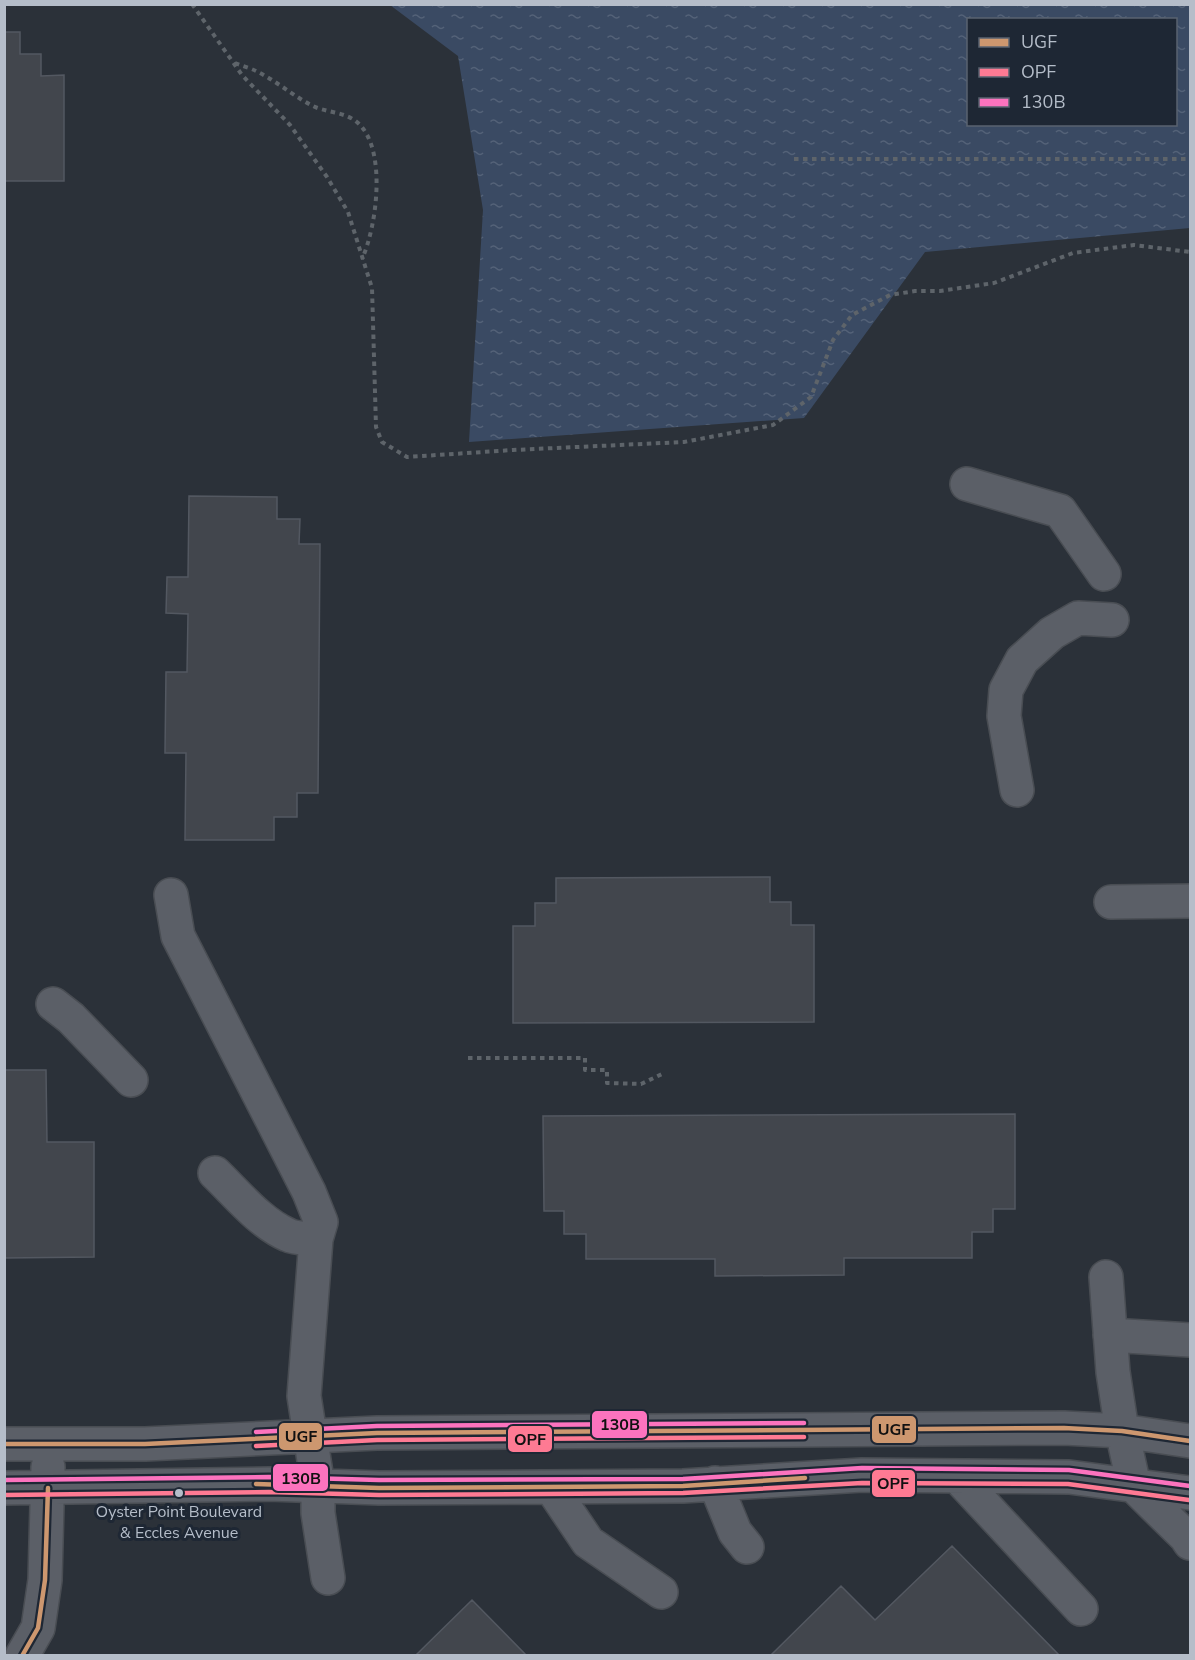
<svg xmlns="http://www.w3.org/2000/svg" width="1195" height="1660" viewBox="0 0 1195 1660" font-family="'Nunito Sans',sans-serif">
	<defs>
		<pattern id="water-ripples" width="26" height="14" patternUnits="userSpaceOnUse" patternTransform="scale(1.5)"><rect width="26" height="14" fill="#3a4a63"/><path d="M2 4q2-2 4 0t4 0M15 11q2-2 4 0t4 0" fill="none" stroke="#546278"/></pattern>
	</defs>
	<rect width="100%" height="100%" fill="#2b3139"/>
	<!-- water -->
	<path fill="url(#water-ripples)" fill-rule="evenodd" d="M390 5H1190V228L925 252 804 418 469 442 483 210 458 56ZM968 20H1176V124H968Z"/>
	<!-- building -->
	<path fill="#42464d" stroke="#535861" stroke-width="1.5" d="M4 32H20V54H41V76L64 75V181H4Z
		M189 496 277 497V519H300L299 544H320L318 793H297V817H274V840H185L186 753H165L166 672H187L188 614 166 613 167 577H188Z
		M770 877V902H791V925H814V1022L513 1023V926H535V903H556V878Z
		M4 1070H46L47 1142H94V1257L4 1258Z
		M1015 1114V1209H993V1232H972V1258H844V1275L715 1276V1259H586V1234H564V1211H544L543 1116Z
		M952 1546 1060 1656H770L841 1586 875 1620Z
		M472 1600 527 1656H415Z"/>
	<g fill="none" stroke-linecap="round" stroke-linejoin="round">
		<defs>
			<path id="minor" d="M967 484 1060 511 1104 574
				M1017 790 1004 716 1006 690 1022 660 1052 633 1078 618 1112 620
				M171 895 178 936 309 1192 321 1222 316 1239 304 1396 318 1486V1513L328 1578
				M1111 902 1190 901
				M53 1004 71 1018 131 1080
				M215 1173C237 1194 259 1222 288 1235 296 1239 307 1238 316 1239
				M1106 1277 1113 1372 1122 1431 1134 1486 1186 1537 1190 1543
				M1110 1335 1190 1340
				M4 1444H145L377 1433 1064 1428 1122 1431 1190 1441
				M958 1477 1081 1609
				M715 1483 735 1532 747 1547
				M551 1487 588 1542 661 1592
				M4 1488 269 1484 379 1488 683 1486 862 1475 1069 1477 1190 1493
				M22 1656 38 1628 45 1580 48 1467"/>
		</defs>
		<!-- minor casing -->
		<use href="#minor" stroke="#494d53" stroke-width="36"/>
		<!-- path -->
		<path stroke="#5e646a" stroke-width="4" stroke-dasharray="4.5 4.5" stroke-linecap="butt" d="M192 4 242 75 290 125 327 177 348 212 372 288 376 427 382 442 407 457 513 450 684 442 773 425 811 397 833 340 852 315 890 295 915 291H940L994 283 1073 253 1134 245 1190 252
			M235 63C242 66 250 68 256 71 275 80 292 95 311 105 325 113 345 111 358 123 387 149 377 226 362 259
			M794 159H1190
			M468 1058H585V1070H607V1083L641 1084 662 1074"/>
		<!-- minor -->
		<use href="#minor" stroke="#5b5f67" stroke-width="33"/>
		<defs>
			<path id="bus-1" d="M4 1444H145L377 1433 1064 1428 1122 1431 1190 1441
				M256 1484 379 1488 683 1486 805 1478
				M22 1656 38 1628 45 1580 48 1488"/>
			<path id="bus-2" d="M256 1446 377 1440 804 1437
				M4 1495 269 1492 379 1495 683 1493 862 1483 1068 1484 1189 1500"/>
			<path id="bus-3" d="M256 1432 377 1426 804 1423
				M4 1480 269 1477 379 1480 683 1479 862 1468 1069 1470 1190 1486"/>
		</defs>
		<!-- bus-1 casing -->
		<use href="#bus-1" stroke="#1e2734" stroke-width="9"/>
		<!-- bus-2 casing -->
		<use href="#bus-2" stroke="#1e2734" stroke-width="9"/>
		<!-- bus-3 casing -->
		<use href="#bus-3" stroke="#1e2734" stroke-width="9"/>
		<!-- bus-1 -->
		<use href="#bus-1" stroke="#cd976f" stroke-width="4.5"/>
		<!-- bus-2 -->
		<use href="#bus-2" stroke="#fe7a93" stroke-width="4.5"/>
		<!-- bus-3 -->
		<use href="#bus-3" stroke="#fc73be" stroke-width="4.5"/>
	</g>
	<!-- markers -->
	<circle fill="#b5bdc9" stroke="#1e2734" stroke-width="2" cx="179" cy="1493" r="5"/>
	<g text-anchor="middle" stroke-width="6" stroke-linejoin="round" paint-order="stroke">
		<!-- bus labels -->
		<g font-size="16" fill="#b5bdc9" stroke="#1e2734">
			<text x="179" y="1517">Oyster Point Boulevard<tspan x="179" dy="21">&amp; Eccles Avenue</tspan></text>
		</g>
	</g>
	<g stroke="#1e2734" stroke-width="2">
		<rect x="591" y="1410" width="57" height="29" rx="6" fill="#fc73be"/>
		<rect x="871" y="1415" width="46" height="29" rx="6" fill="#cd976f"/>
		<rect x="278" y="1422" width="45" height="29" rx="6" fill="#cd976f"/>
		<rect x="507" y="1425" width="46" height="28" rx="6" fill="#fe7a93"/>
		<rect x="272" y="1463" width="57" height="29" rx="6" fill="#fc73be"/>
		<rect x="871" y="1469" width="45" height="29" rx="6" fill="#fe7a93"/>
	</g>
	<g font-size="16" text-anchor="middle" font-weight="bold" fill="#111">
		<text x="620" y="1430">130B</text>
		<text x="894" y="1435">UGF</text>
		<text x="301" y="1442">UGF</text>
		<text x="530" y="1445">OPF</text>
		<text x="301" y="1484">130B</text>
		<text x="893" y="1489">OPF</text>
	</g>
	<!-- border -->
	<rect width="1195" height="1660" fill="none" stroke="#b5bdc9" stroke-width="12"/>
	<!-- legend -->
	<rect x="967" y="18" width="210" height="108" fill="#1e2734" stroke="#5a6370" stroke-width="1.5"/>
	<rect x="979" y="38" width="30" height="9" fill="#cd976f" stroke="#5a6370" stroke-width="1.5"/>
	<text x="1021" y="48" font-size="18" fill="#b5bdc9">UGF</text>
	<rect x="979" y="68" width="30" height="9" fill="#fe7a93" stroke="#5a6370" stroke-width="1.5"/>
	<text x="1021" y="78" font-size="18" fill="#b5bdc9">OPF</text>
	<rect x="979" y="98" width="30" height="9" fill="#fc73be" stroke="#5a6370" stroke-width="1.5"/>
	<text x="1021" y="108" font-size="18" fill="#b5bdc9">130B</text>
</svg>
